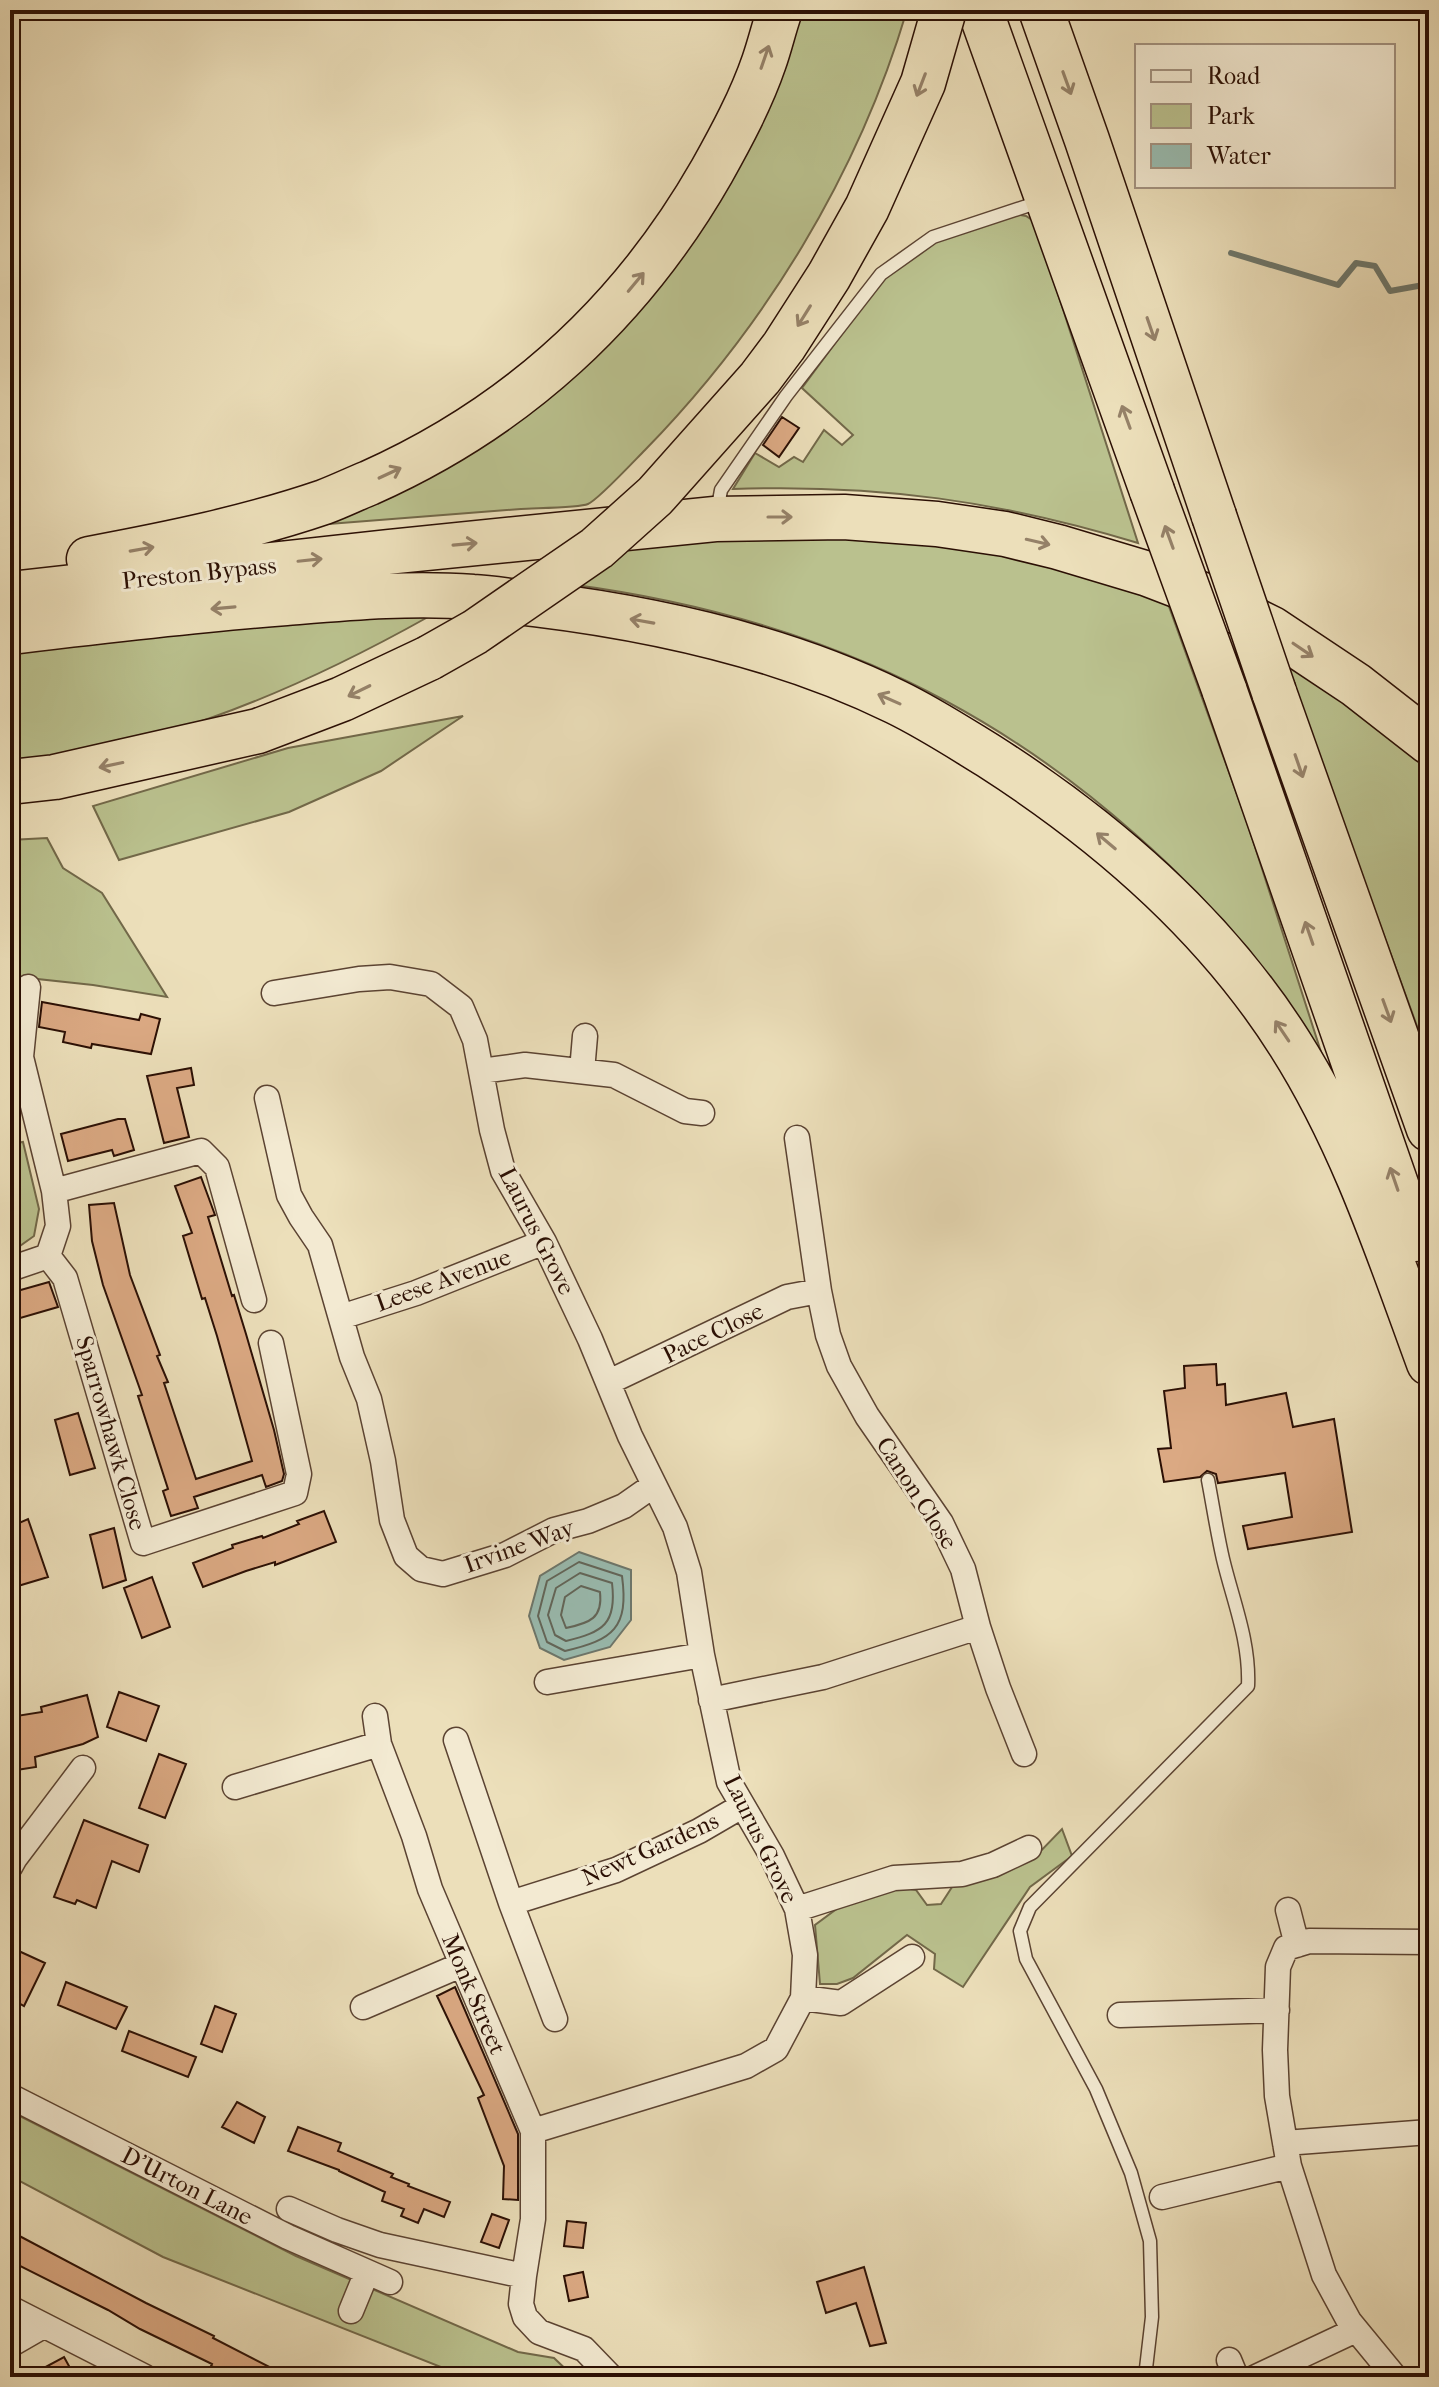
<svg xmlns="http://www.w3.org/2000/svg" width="1439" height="2387" viewBox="0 0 1439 2387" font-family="'IM FELL French Canon',serif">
	<rect width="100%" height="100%" fill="#ecdfba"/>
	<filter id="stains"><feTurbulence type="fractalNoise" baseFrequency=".0025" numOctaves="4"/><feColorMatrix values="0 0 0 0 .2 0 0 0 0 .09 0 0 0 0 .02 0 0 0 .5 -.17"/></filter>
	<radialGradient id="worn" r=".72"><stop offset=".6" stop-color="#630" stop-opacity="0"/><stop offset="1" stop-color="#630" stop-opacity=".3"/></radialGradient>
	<!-- green -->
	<path fill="#bac18e" stroke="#726849" stroke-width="2" d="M798 10H907C858 175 765 327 645 450 635 460 598 500 588 504 579 508 533 508 521 509 448 515 375 520 303 526L556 381Z
		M1014 214 1026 216 1035 222 1138 543C999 501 879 484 733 489L755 453 779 467 794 457 803 462 824 430 842 445 853 435 802 388 887 273 941 239Z
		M898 533 1163 590 1247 822 1322 1055C1291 1013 1261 969 1228 929 1201 894 1168 863 1135 834 971 688 784 612 568 584L622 541Z
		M428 617C344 664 258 705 165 733 115 748 61 757 10 768V648L337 618Z
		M1281 654 1429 759V1059Z
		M463 716 381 771 289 812 119 860 93 806 288 748Z
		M47 838 63 868 102 893 167 997 93 985 10 976V840Z
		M23 1142 39 1209 34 1236 10 1253V1144Z
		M1062 1829 1072 1856 1030 1887 963 1987 934 1969 935 1954 907 1935 853 1978 837 1984H820L815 1925 842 1905 900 1887 916 1890 927 1905 941 1904 954 1884 1035 1857Z
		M10 2111 296 2256 518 2352 554 2358 574 2377H466L163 2257 10 2176Z"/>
	<!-- water -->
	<path fill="#99bcb1" stroke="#6d776c" stroke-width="2" d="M579 1552 631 1570V1620L610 1647 564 1660 540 1648 529 1616 540 1576Z"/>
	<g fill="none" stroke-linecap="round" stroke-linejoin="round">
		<!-- shore -->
		<path stroke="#62665a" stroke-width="2" d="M579 1562 622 1576C629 1628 613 1640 565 1651L547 1642 538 1616 547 1581Z
			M580 1573 612 1583C617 1624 603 1632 566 1641L555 1635 548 1615 556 1588Z
			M581 1586 600 1592C603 1618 590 1623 566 1628L561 1615 565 1597Z"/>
		<!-- stream -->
		<path stroke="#6d776c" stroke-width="6" d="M709 10 711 11
			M1231 253 1338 285 1356 263 1375 266 1390 291 1429 284"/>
	</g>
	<!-- building -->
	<path fill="#dba983" stroke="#2b0f04" stroke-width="2" d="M782 417 799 428 779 457 763 445Z
		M42 1002 139 1020 141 1014 160 1019 151 1054 92 1044 91 1048 63 1042 65 1032 39 1027Z
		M191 1068 194 1085 177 1088 189 1137 164 1143 147 1076Z
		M118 1119H125L134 1150 114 1156 112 1150 68 1161 61 1134Z
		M201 1177 215 1215 208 1217 232 1296 234 1295 246 1334 274 1430 284 1474 282 1481 266 1487 262 1475 194 1497 198 1508 171 1516 163 1491 168 1489 138 1396 142 1395 103 1285 92 1241 89 1205 114 1203 130 1275 160 1355 157 1356 168 1382 164 1383 196 1479 252 1461 217 1336 205 1298 202 1299 183 1236 192 1233 175 1186Z
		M49 1282 58 1307 10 1321V1293Z
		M1216 1364 1217 1385 1225 1384 1226 1405 1286 1393 1293 1427 1334 1419 1352 1532 1248 1549 1243 1526 1292 1517 1285 1473 1218 1483 1216 1474 1207 1471 1200 1477 1164 1482 1158 1449 1171 1448 1164 1391 1185 1388 1184 1366Z
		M78 1413 95 1468 70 1475 55 1420Z
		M324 1511 336 1542 275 1565V1562L246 1571 203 1587 193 1563 233 1548 232 1545 262 1536 263 1538 299 1524 297 1521Z
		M28 1519 48 1577 18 1586 10 1566V1527Z
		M114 1528 126 1580 103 1588 90 1535Z
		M152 1577 170 1627 142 1638 124 1588Z
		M119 1692 159 1706 146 1741 107 1727Z
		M87 1695 98 1737 83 1744 35 1757 36 1767 10 1771V1717L42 1712 41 1707Z
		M159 1754 186 1764 165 1818 139 1808Z
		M84 1820 148 1845 139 1872 112 1861 96 1908 77 1900 75 1904 54 1897Z
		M10 1947 45 1963 24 2006 10 1998Z
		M66 1982 127 2007 116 2029 58 2005Z
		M455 1987 518 2134V2200L503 2199 504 2166 478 2098 484 2095 437 1996Z
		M215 2006 236 2014 222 2052 201 2044Z
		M129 2031 196 2057 188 2077 122 2051Z
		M237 2102 265 2117 254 2143 222 2127Z
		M298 2127 341 2143 338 2151 393 2174 391 2177 409 2184 408 2186 450 2202 444 2217 424 2209 418 2223 401 2216 404 2209 382 2201 385 2192 339 2171V2170L288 2151Z
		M492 2214 509 2220 499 2248 481 2242Z
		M567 2221 586 2223 583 2248 564 2246Z
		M10 2231 146 2303 214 2336 213 2338 289 2377H233L211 2366 212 2364 140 2329 108 2310 10 2261Z
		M864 2267 886 2343 870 2346 856 2303 826 2313 817 2282Z
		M583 2272 588 2297 569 2301 564 2276Z
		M64 2357 75 2377H27Z"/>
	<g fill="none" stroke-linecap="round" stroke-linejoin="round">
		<defs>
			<path id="service" d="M717 512 721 490 786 396 881 274 933 237 1042 201
				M1145 2377 1152 2317 1150 2241 1131 2173 1096 2089 1026 1959 1020 1931 1030 1907 1248 1686C1250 1641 1233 1601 1223 1559 1217 1533 1213 1506 1208 1480"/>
			<path id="minor" d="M274 993 359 979 390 977 431 984 461 1007 475 1040 492 1130 503 1171 544 1242 590 1339 630 1436 675 1527 689 1572 702 1655 729 1782 772 1856 797 1909 805 1955 803 1998 776 2049 746 2066 533 2131
				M481 1071 525 1065 614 1075 685 1111 702 1113
				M582 1071 585 1036
				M267 1098 289 1195 301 1217 320 1245 352 1357 369 1399 383 1461 392 1520 406 1556 421 1569 443 1574 505 1555 554 1530 588 1521 624 1506 654 1485
				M797 1138 819 1291 828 1335 839 1366 867 1416 941 1523 963 1569 978 1627 998 1688 1024 1754
				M54 1191 201 1151 217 1167 254 1300
				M48 1256 65 1278 143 1543 295 1493 299 1474 271 1343
				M10 1269 48 1256 58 1226 54 1191 21 1057 28 987
				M341 1317 416 1293 544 1242
				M609 1382 787 1297 819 1291
				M547 1682 702 1655
				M711 1700 823 1677 978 1627
				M456 1740 511 1903 555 2019
				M235 1787 379 1744
				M10 1867 15 1858 83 1768
				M511 1903 616 1870 699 1831 742 1806
				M797 1909 894 1878 962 1874 993 1865 1029 1848
				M1288 1910 1297 1945
				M803 1998 841 2003 912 1957
				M363 2007 461 1965
				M1120 2015 1277 2010
				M10 2096 288 2237 390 2282
				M1285 2143 1429 2132
				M1162 2197 1289 2166
				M289 2209 337 2230 380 2245 524 2276 533 2219V2131L430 1889 414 1836 379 1744 375 1716
				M524 2276 521 2304 525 2317 539 2332 584 2349 611 2377
				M10 2308 145 2377
				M351 2311 367 2272
				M10 2345 43 2326
				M1229 2360 1236 2377
				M1256 2377 1356 2330
				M1395 2377 1349 2321 1324 2275 1289 2166 1277 2096 1275 2050 1278 1967 1286 1948 1309 1941 1429 1942"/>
			<path id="motorway" d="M980 10 1152 491
				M1041 10 1087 140 1214 516
				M89 559C169 544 248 528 324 502 340 496 354 489 369 483 517 417 632 311 712 171 731 137 751 100 764 62 770 45 774 27 780 10
				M10 594 388 552 715 519 844 517 937 524 1005 534 1058 547 1148 574 1208 597 1272 629 1356 685 1429 742
				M10 632C102 621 193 610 286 603 347 598 411 592 473 597 494 598 515 602 535 604 658 619 784 647 896 702 929 718 958 737 989 756 1106 831 1215 925 1290 1044 1353 1143 1389 1254 1429 1363
				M1224 689 1415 1239
				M1274 692 1429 1129
				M10 782 55 777 258 731 342 699 429 658"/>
		</defs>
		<!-- service casing -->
		<use href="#service" stroke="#5b4332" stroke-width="15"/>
		<!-- minor casing -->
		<use href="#minor" stroke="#5b4332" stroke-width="27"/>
		<!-- motorway casing -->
		<use href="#motorway" stroke="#2b0f04" stroke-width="47"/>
		<!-- service -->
		<use href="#service" stroke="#f3ead2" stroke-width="12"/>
		<!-- minor -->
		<use href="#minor" stroke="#f3ead2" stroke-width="24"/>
		<!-- motorway -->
		<use href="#motorway" stroke="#ecdfba" stroke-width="44"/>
		<defs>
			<path id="motorway-bridge" d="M1152 491 1224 689
				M1214 516 1274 692
				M429 658 475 632 597 548 655 496 760 378 784 346 829 276 867 208 923 83 944 10"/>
		</defs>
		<!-- motorway-bridge casing -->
		<use href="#motorway-bridge" stroke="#2b0f04" stroke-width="47" stroke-linecap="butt"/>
		<!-- motorway-bridge -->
		<use href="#motorway-bridge" stroke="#ecdfba" stroke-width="44"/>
	</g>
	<!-- one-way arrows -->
	<defs><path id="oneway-shaft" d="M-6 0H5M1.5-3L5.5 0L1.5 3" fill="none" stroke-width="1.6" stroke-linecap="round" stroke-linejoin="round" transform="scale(2)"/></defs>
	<g stroke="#958168">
		<use href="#oneway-shaft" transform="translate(765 57) rotate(-71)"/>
		<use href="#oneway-shaft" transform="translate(1067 83) rotate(70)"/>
		<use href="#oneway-shaft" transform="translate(921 85) rotate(111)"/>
		<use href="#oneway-shaft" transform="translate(636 282) rotate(-50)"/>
		<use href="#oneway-shaft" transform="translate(804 316) rotate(122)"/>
		<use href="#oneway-shaft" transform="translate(1151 329) rotate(71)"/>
		<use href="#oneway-shaft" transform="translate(1126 417) rotate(-110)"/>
		<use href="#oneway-shaft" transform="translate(390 473) rotate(-25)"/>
		<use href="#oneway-shaft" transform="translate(780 517)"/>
		<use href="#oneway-shaft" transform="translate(1169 537) rotate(-110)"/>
		<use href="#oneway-shaft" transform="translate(1038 542) rotate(13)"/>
		<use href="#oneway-shaft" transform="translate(465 544) rotate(-5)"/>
		<use href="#oneway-shaft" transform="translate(142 549) rotate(-10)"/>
		<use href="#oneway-shaft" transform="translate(310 560) rotate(-6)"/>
		<use href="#oneway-shaft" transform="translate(223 608) rotate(175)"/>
		<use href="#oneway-shaft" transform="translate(642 621) rotate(-170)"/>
		<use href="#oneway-shaft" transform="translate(1303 650) rotate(34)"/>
		<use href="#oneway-shaft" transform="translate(359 691) rotate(154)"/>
		<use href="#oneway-shaft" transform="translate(889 699) rotate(-156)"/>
		<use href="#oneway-shaft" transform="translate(111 765) rotate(168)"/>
		<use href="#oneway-shaft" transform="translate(1299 766) rotate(71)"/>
		<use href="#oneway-shaft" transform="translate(1106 841) rotate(-140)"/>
		<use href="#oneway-shaft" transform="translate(1309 933) rotate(-109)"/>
		<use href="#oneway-shaft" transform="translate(1387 1011) rotate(70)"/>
		<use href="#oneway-shaft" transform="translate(1282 1031) rotate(-124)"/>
		<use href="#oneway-shaft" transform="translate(1394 1179) rotate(-109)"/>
	</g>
	<g text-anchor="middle" stroke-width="6" stroke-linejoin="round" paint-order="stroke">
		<!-- street labels -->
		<g font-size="24" fill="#2b0f04" stroke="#f3ead2">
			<text transform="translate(199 573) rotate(-6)" y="8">Preston Bypass</text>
			<text transform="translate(537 1231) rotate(63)" y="8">Laurus Grove</text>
			<text transform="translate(443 1280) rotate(-20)" y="8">Leese Avenue</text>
			<text transform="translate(713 1333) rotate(-26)" y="8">Pace Close</text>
			<text transform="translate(111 1433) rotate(74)" y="8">Sparrowhawk Close</text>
			<text transform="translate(917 1493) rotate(57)" y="8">Canon Close</text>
			<text transform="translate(519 1546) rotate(-20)" y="8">Irvine Way</text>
			<text transform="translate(761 1839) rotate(64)" y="8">Laurus Grove</text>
			<text transform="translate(650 1849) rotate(-24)" y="8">Newt Gardens</text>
			<text transform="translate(474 1994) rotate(67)" y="8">Monk Street</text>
			<text transform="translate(187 2186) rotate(27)" y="8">D'Urton Lane</text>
		</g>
	</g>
	<!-- margin -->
	<rect width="1439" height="2387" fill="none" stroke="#ecdfba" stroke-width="40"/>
	<rect x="12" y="12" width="1415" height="2363" fill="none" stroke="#2b0f04" stroke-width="4"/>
	<rect x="20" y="20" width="1399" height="2347" fill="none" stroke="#2b0f04" stroke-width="2"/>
	<!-- legend -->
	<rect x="1135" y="44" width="260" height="144" fill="#f3ead2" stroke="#a39280" stroke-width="2"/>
	<rect x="1151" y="70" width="40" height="12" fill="#f3ead2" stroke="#a39280" stroke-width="2"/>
	<text x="1207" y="84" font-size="24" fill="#2b0f04">Road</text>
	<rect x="1151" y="104" width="40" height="24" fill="#bac18e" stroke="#a39280" stroke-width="2"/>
	<text x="1207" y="124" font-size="24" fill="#2b0f04">Park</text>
	<rect x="1151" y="144" width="40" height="24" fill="#99bcb1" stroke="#a39280" stroke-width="2"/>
	<text x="1207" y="164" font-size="24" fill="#2b0f04">Water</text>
	<rect width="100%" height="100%" filter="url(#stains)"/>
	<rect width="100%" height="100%" fill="url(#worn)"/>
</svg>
